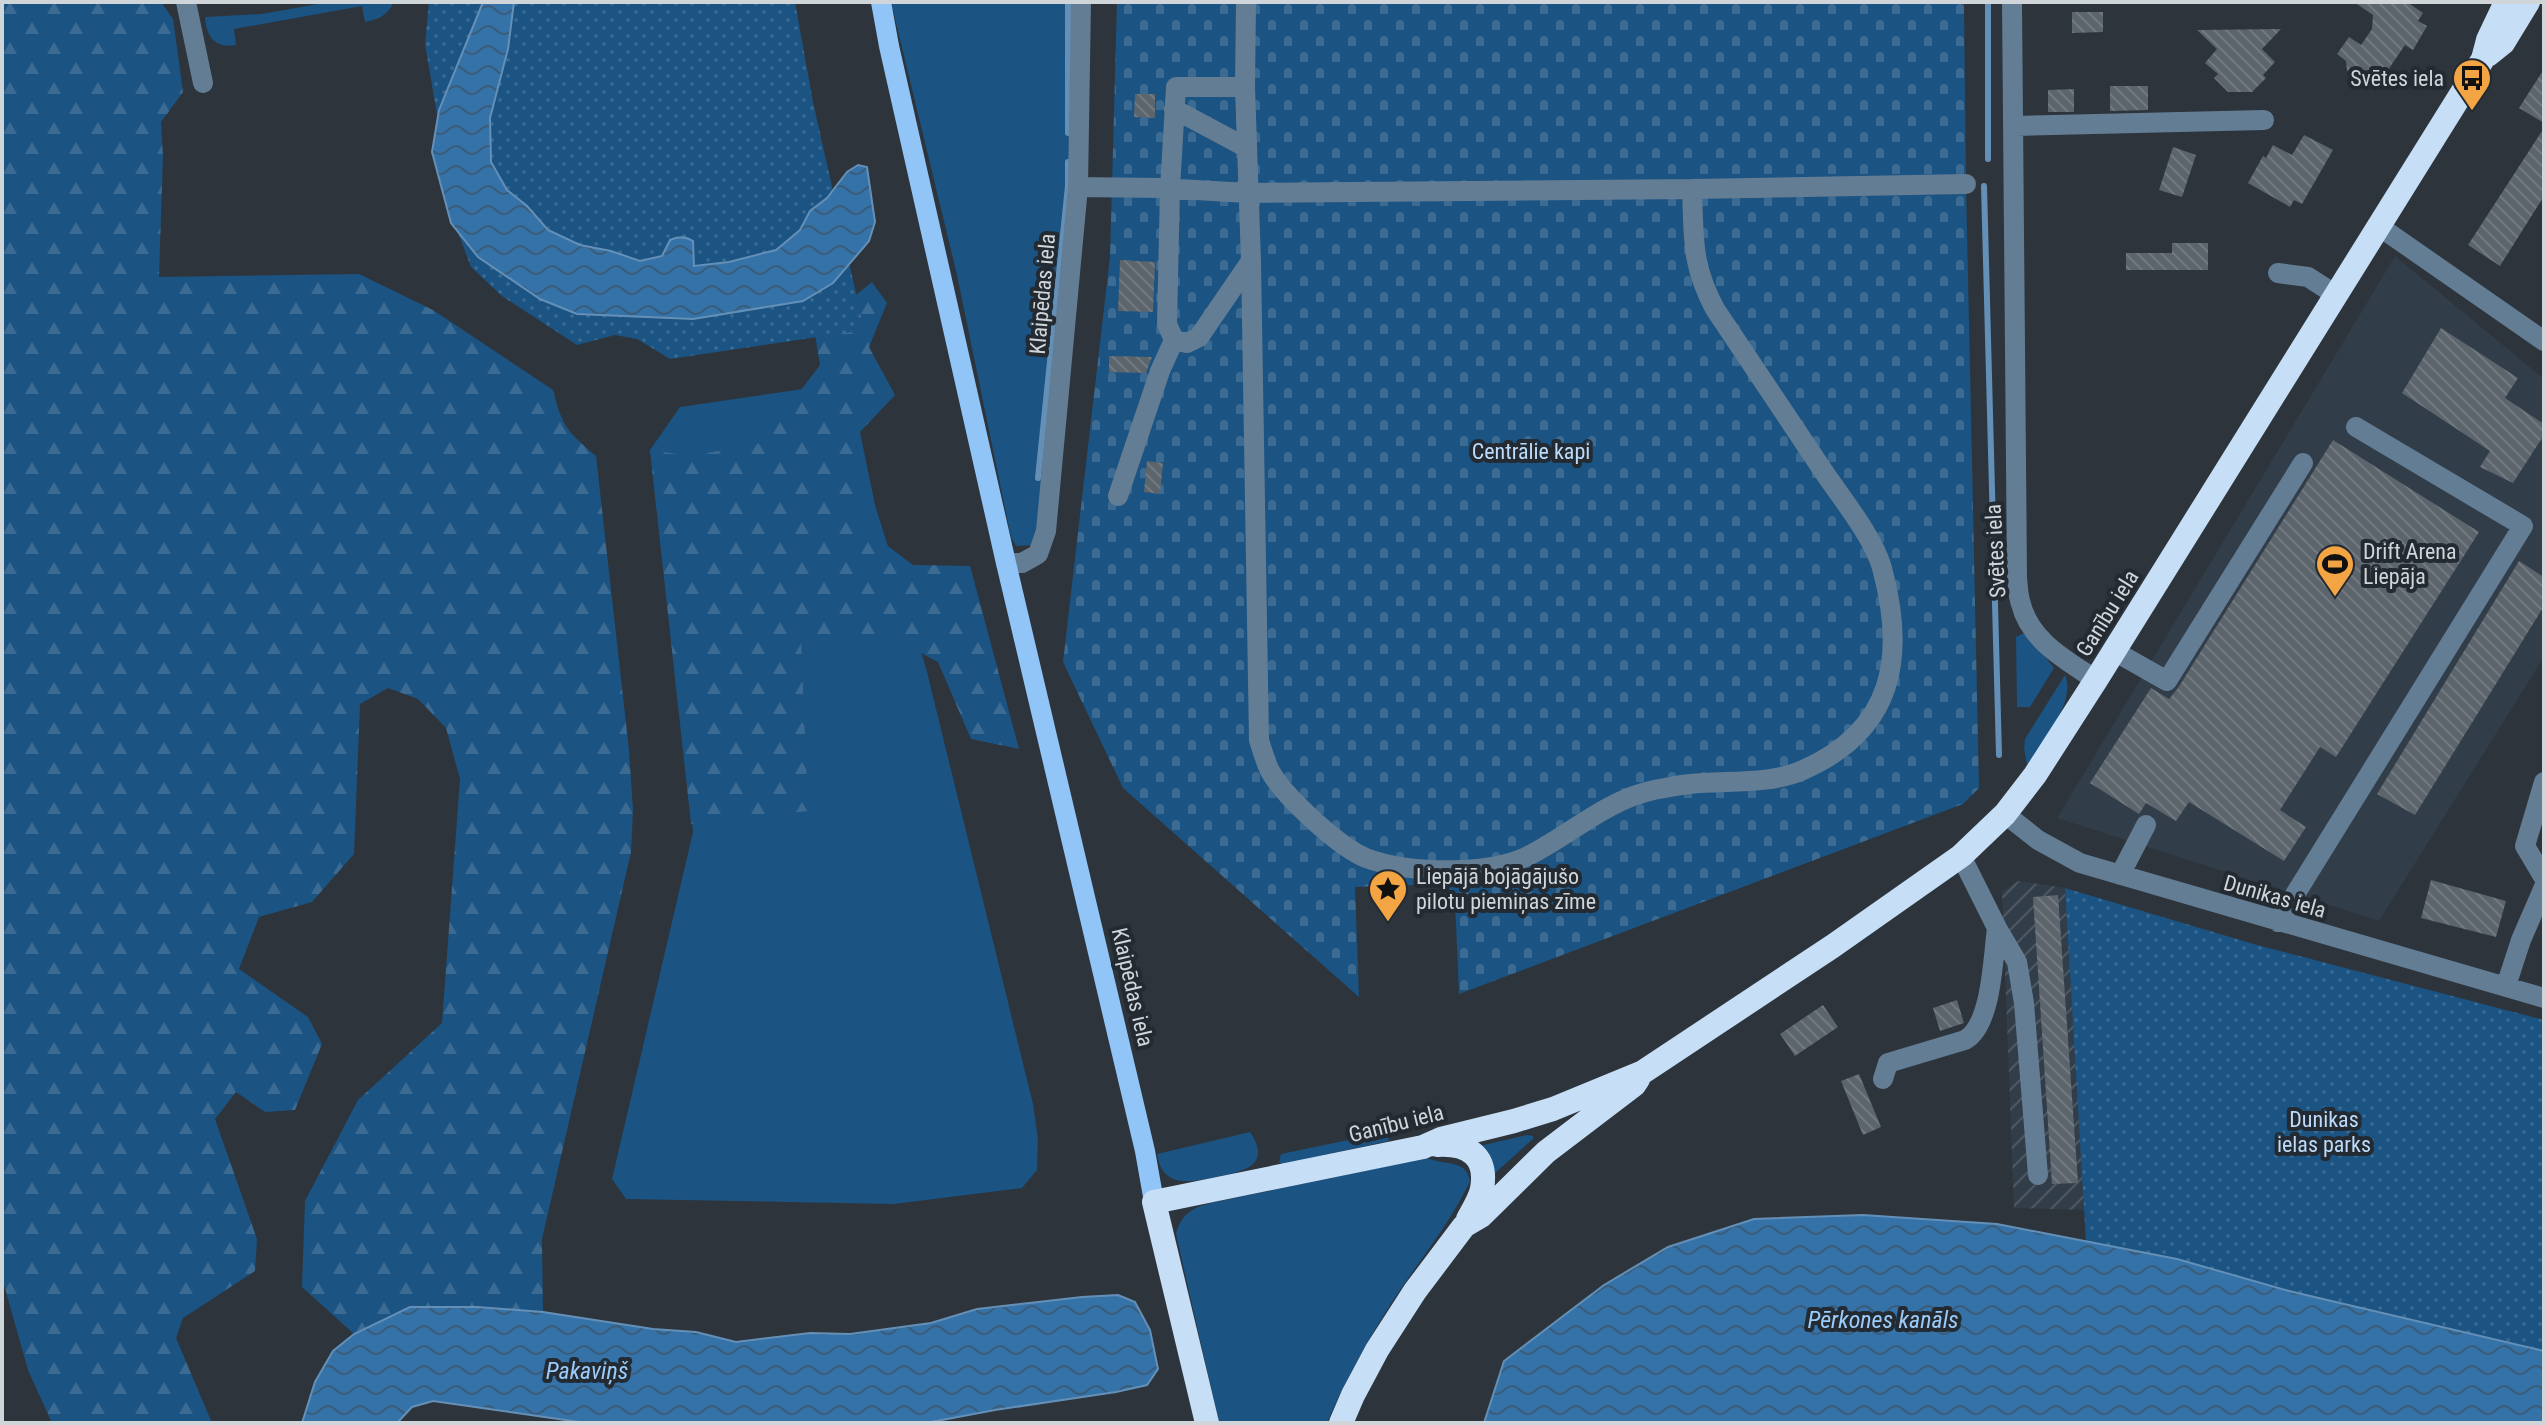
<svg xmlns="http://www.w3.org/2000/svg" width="2546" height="1425" viewBox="0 0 2546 1425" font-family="'Roboto Condensed',sans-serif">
	<defs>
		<pattern id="industrial-furrows" width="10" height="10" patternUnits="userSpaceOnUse" patternTransform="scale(2)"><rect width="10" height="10" fill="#313d49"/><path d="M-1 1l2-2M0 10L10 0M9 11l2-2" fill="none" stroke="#4e5863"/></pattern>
		<pattern id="forest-firs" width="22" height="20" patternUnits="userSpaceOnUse" patternTransform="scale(2)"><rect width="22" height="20" fill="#1b5382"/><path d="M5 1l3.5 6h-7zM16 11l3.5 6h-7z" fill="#3b6b93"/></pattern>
		<pattern id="cemetery-stones" width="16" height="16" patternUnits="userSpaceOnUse" patternTransform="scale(2)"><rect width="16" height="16" fill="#1b5382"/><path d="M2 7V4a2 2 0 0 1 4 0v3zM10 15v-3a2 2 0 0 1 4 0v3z" fill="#3b6b93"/></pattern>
		<pattern id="park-dots" width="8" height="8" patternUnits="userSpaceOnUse" patternTransform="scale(2)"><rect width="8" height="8" fill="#1b5382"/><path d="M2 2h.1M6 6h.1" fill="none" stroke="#3b6b93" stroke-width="1.8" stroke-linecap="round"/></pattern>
		<pattern id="water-waves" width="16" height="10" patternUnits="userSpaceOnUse" patternTransform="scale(2)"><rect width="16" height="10" fill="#3572a8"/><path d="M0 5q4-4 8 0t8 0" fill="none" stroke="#395c7a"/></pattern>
		<pattern id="building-back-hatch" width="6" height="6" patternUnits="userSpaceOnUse" patternTransform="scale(2)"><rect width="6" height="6" fill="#5c646c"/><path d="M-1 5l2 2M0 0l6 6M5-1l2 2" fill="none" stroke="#727980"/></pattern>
	</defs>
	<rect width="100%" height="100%" fill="#2d343b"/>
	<!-- built -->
	<path fill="#313d49" d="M2395 256 2544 379V657L2379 921 2057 818Z"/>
	<!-- industrial -->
	<path fill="url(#industrial-furrows)" d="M2018 881 2065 888 2085 1210 2014 1208 2002 891Z"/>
	<!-- grass -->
	<path fill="#1b5382" d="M329 2H394C388 15 378 20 365 22L362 6 234 29 236 45C215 49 206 36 205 17L262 14Z
		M891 2H1076L1075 116 1037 534 1033 545 1016 546 1011 537 957 275Z
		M830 385 853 398 875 505 926 668 1033 1104 1038 1139 1037 1170 1022 1188 894 1204 626 1199 612 1179 693 832 650 450 680 407Z
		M2026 632 2054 668 2030 707H2017L2016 637Z
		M2065 675C2077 702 2041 742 2027 765L2024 748 2025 739Z
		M1250 1132C1272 1165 1245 1171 1217 1177 1191 1182 1162 1189 1157 1154Z
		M1387 1132 1389 1141 1282 1164 1279 1162 1281 1154Z
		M1527 1135 1533 1136V1139L1495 1173 1479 1146Z
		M1427 1158C1444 1166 1466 1158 1470 1181 1450 1224 1418 1262 1392 1302 1367 1341 1345 1381 1327 1423H1219L1176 1234C1182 1212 1194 1207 1215 1202Z"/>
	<!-- forest -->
	<path fill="url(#forest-firs)" d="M2 2H161L173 19 183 92 161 122 163 156 159 277 359 274 433 310 553 390C562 427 568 432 596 456L629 750 633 810 631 852 542 1239 543 1312 477 1307H410L354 1334 302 1287 305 1201 358 1100 442 1023 460 779 446 728 418 699 388 688 360 704 354 854 312 902 259 917 239 969 308 1017 322 1044 295 1110 265 1112 236 1092 215 1119 257 1239 255 1271 183 1318 176 1338 212 1423H52L28 1370 2 1278Z
		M872 282 887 303 869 347 895 395 860 432 859 524 913 565 970 566 1019 749 971 739 938 662 896 640 801 638 808 811 691 824 650 450 691 456 761 443 820 365 814 329Z"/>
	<!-- cemetery -->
	<path fill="url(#cemetery-stones)" d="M1117 2H1964L1966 184 1979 788 1963 804 1459 994 1455 901 1442 900 1441 884 1355 887 1359 997 1123 788 1063 662 1110 257Z"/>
	<!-- park -->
	<path fill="url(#park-dots)" d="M429 2H795L813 102 862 320 852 332 670 359 637 339 615 335 577 345 502 296 471 267 456 227 425 44Z
		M2065 888 2257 945 2544 1020V1351L2289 1291 2177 1259 2086 1242Z"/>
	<!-- water -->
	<path fill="url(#water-waves)" stroke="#6490b7" stroke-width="2" d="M483 2H514L508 49 490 118 491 162 507 190 527 206 548 230 580 245 611 251 640 261 662 256 670 240C678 236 685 236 693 241L694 266 729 262 776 250 800 230 810 211 827 198 847 172 858 165 867 167 875 222 869 241 833 283 803 301 693 319 577 314 540 299 478 257 451 223 432 152 439 110Z
		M1863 1215 1997 1224 2177 1259 2289 1291 2544 1351V1423H1484L1504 1361 1604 1285 1668 1247 1754 1219Z
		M1118 1295 1135 1302 1150 1330 1158 1369 1147 1385 1116 1392 995 1410 926 1423H586L433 1401 412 1407 397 1423H302L315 1382 333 1351 354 1334 410 1307H477L543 1312 653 1329 696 1332 736 1342 810 1333 850 1334 931 1323 977 1309 1082 1297Z"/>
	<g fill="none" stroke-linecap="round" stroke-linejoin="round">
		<!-- stream -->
		<path stroke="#6490b7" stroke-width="6" d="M1068 133V2
			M1988 159V2
			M1984 186 1999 755
			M1038 478 1068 186V162"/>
	</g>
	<!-- building -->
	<path fill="url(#building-back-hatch)" d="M2354 2H2407L2423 13 2418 21 2427 26 2413 50 2405 45 2375 89 2347 71 2346 61 2337 54 2349 37 2361 45 2372 29 2373 15Z
		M2072 12H2103V32L2072 33Z
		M2281 29 2262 49 2275 62 2263 75 2266 78 2252 92H2228L2214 78 2218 74 2205 63 2217 49 2197 30Z
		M2544 69V123L2519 108Z
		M2110 86H2148V110L2110 111Z
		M2074 89V112H2048V90Z
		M1135 94H1155V118L1134 117Z
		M2544 128V196L2500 266 2468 245Z
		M2304 135 2333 150 2302 204 2294 200 2290 207 2248 183 2263 156 2266 158 2273 145 2292 155Z
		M2173 147 2196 155 2182 197 2159 190Z
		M2172 243H2208V270H2126V253H2172Z
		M1120 260 1155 262 1153 312 1118 311Z
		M2441 328 2518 378 2505 398 2544 424V435L2513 483 2480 467 2490 451 2402 393Z
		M1109 356 1152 357 1146 373 1109 372Z
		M2333 440 2479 532 2336 757 2320 747 2280 810 2306 827 2284 861 2189 802 2176 821 2146 803 2139 814 2090 783 2151 688 2169 699 2178 688Z
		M1147 461 1163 463 1160 494 1144 492Z
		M2519 561 2544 577V606L2415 815 2377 794Z
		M2431 880 2506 901 2496 937 2421 918Z
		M2058 895 2078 1183 2052 1184 2033 897Z
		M1957 1000 1964 1023 1940 1031 1933 1008Z
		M1823 1005 1838 1027 1795 1056 1780 1034Z
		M1859 1074 1881 1127 1863 1135 1841 1081Z"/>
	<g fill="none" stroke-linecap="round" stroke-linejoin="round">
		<!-- minor -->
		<path stroke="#637d95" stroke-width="20" d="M186 2 203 83
			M1246 2 1245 87 1251 261 1259 740C1262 750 1265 760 1269 769 1282 795 1339 847 1366 858 1395 869 1431 871 1461 870 1483 869 1506 866 1526 857 1569 836 1606 800 1654 790 1666 788 1678 785 1690 784 1727 780 1769 785 1803 770 1894 730 1906 657 1882 568 1874 539 1844 501 1826 475 1789 420 1752 364 1715 309 1691 264 1694 239 1692 189
			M2012 2 2017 578C2018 586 2018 596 2021 604 2030 641 2066 660 2096 680
			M1245 87H1176L1170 188 1167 324 1174 340 1187 343 1199 337 1251 261
			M1174 109 1247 148
			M2015 126 2264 120
			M1078 187 1162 188 1247 193 1692 189 1966 184
			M2380 227 2544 341
			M2278 273 2308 277 2336 295
			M1118 496 1160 371 1174 340
			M1006 563H1022L1038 554 1046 531 1078 187 1081 2
			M2114 651 2167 681 2303 463
			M2544 782 2525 846 2544 878
			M2005 814 2038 840 2080 863 2544 998
			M1961 856 1997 928 2017 962 2024 1003 2038 1175
			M2120 875 2146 825
			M2278 922 2523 526 2356 427
			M2506 986 2521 940 2544 887
			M1883 1079 1888 1063 1965 1040C1992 1025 1993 957 1997 928"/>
		<!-- major -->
		<path stroke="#91c5f8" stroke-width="20" d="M881 2 889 46 1006 563 1145 1151 1154 1202"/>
		<!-- highway -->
		<path stroke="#c6dff7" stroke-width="24" d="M2488 55 2503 43 2528 2
			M1437 1145C1468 1143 1488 1156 1482 1189 1480 1199 1473 1210 1468 1219
			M1207 1423 1154 1202 1423 1147 1441 1139 1514 1121 1553 1109 1643 1072 1833 946 1961 856 2005 814 2035 775 2096 680 2483 59 2488 40 2506 2
			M1341 1423 1353 1395 1377 1350 1415 1291 1464 1226 1481 1216 1546 1152 1634 1085 1638 1079"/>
	</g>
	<!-- icons -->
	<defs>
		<symbol id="bus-pin" viewBox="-11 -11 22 30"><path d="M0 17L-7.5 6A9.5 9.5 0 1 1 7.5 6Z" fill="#f3a443" stroke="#232a31"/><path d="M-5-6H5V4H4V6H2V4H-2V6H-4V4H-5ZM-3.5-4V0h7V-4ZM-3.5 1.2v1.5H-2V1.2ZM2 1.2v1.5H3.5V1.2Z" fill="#111"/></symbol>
		<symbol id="stadium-pin" viewBox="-11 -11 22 30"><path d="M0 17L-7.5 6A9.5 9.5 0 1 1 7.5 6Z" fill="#f3a443" stroke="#232a31"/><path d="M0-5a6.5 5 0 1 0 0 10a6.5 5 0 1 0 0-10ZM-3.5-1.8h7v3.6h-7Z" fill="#111"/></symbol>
		<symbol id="sight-pin" viewBox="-11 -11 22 30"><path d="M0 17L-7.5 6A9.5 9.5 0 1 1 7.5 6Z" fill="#f3a443" stroke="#232a31"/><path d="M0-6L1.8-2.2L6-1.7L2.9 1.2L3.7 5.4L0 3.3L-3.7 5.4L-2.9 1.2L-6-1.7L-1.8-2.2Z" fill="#111"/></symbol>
	</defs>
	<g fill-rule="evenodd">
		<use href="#bus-pin" x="2450" y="56" width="44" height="60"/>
		<use href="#stadium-pin" x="2313" y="542" width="44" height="60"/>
		<use href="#sight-pin" x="1366" y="867" width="44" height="60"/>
	</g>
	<g text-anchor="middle" stroke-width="8" stroke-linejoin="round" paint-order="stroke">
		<!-- poi labels -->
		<g font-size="22" fill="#d0d5d9" stroke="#232a31" text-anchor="start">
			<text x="2444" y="86" text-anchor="end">Svētes iela</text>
			<text x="2363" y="559">Drift Arena<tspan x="2363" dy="25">Liepāja</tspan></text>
			<text x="1416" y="884">Liepājā bojāgājušo<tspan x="1416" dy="25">pilotu piemiņas zīme</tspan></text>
		</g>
		<!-- street labels -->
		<g font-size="22" fill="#d0d5d9" stroke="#232a31">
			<text transform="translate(1042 294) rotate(-85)" y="8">Klaipēdas iela</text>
			<text transform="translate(1995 551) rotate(-93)" y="8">Svētes iela</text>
			<text transform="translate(2107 613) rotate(-58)" y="8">Ganību iela</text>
			<text transform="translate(2275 896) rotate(16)" y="8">Dunikas iela</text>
			<text transform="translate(1133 987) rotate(77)" y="8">Klaipēdas iela</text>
			<text transform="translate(1396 1123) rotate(-14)" y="8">Ganību iela</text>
		</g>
		<!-- park labels -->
		<g font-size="22" fill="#bcdbfa" stroke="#232a31">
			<text x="1531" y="459">Centrālie kapi</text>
			<text x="2324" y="1127">Dunikas<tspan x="2324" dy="25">ielas parks</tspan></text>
		</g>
		<!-- water labels -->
		<g font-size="24" font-style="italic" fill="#9bcbf9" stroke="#232a31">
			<text x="1883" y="1328">Pērkones kanāls</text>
			<text x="587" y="1379">Pakaviņš</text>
		</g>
	</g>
	<!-- border -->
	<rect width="2546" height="1425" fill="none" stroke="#d0d5d9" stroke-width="8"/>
</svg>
